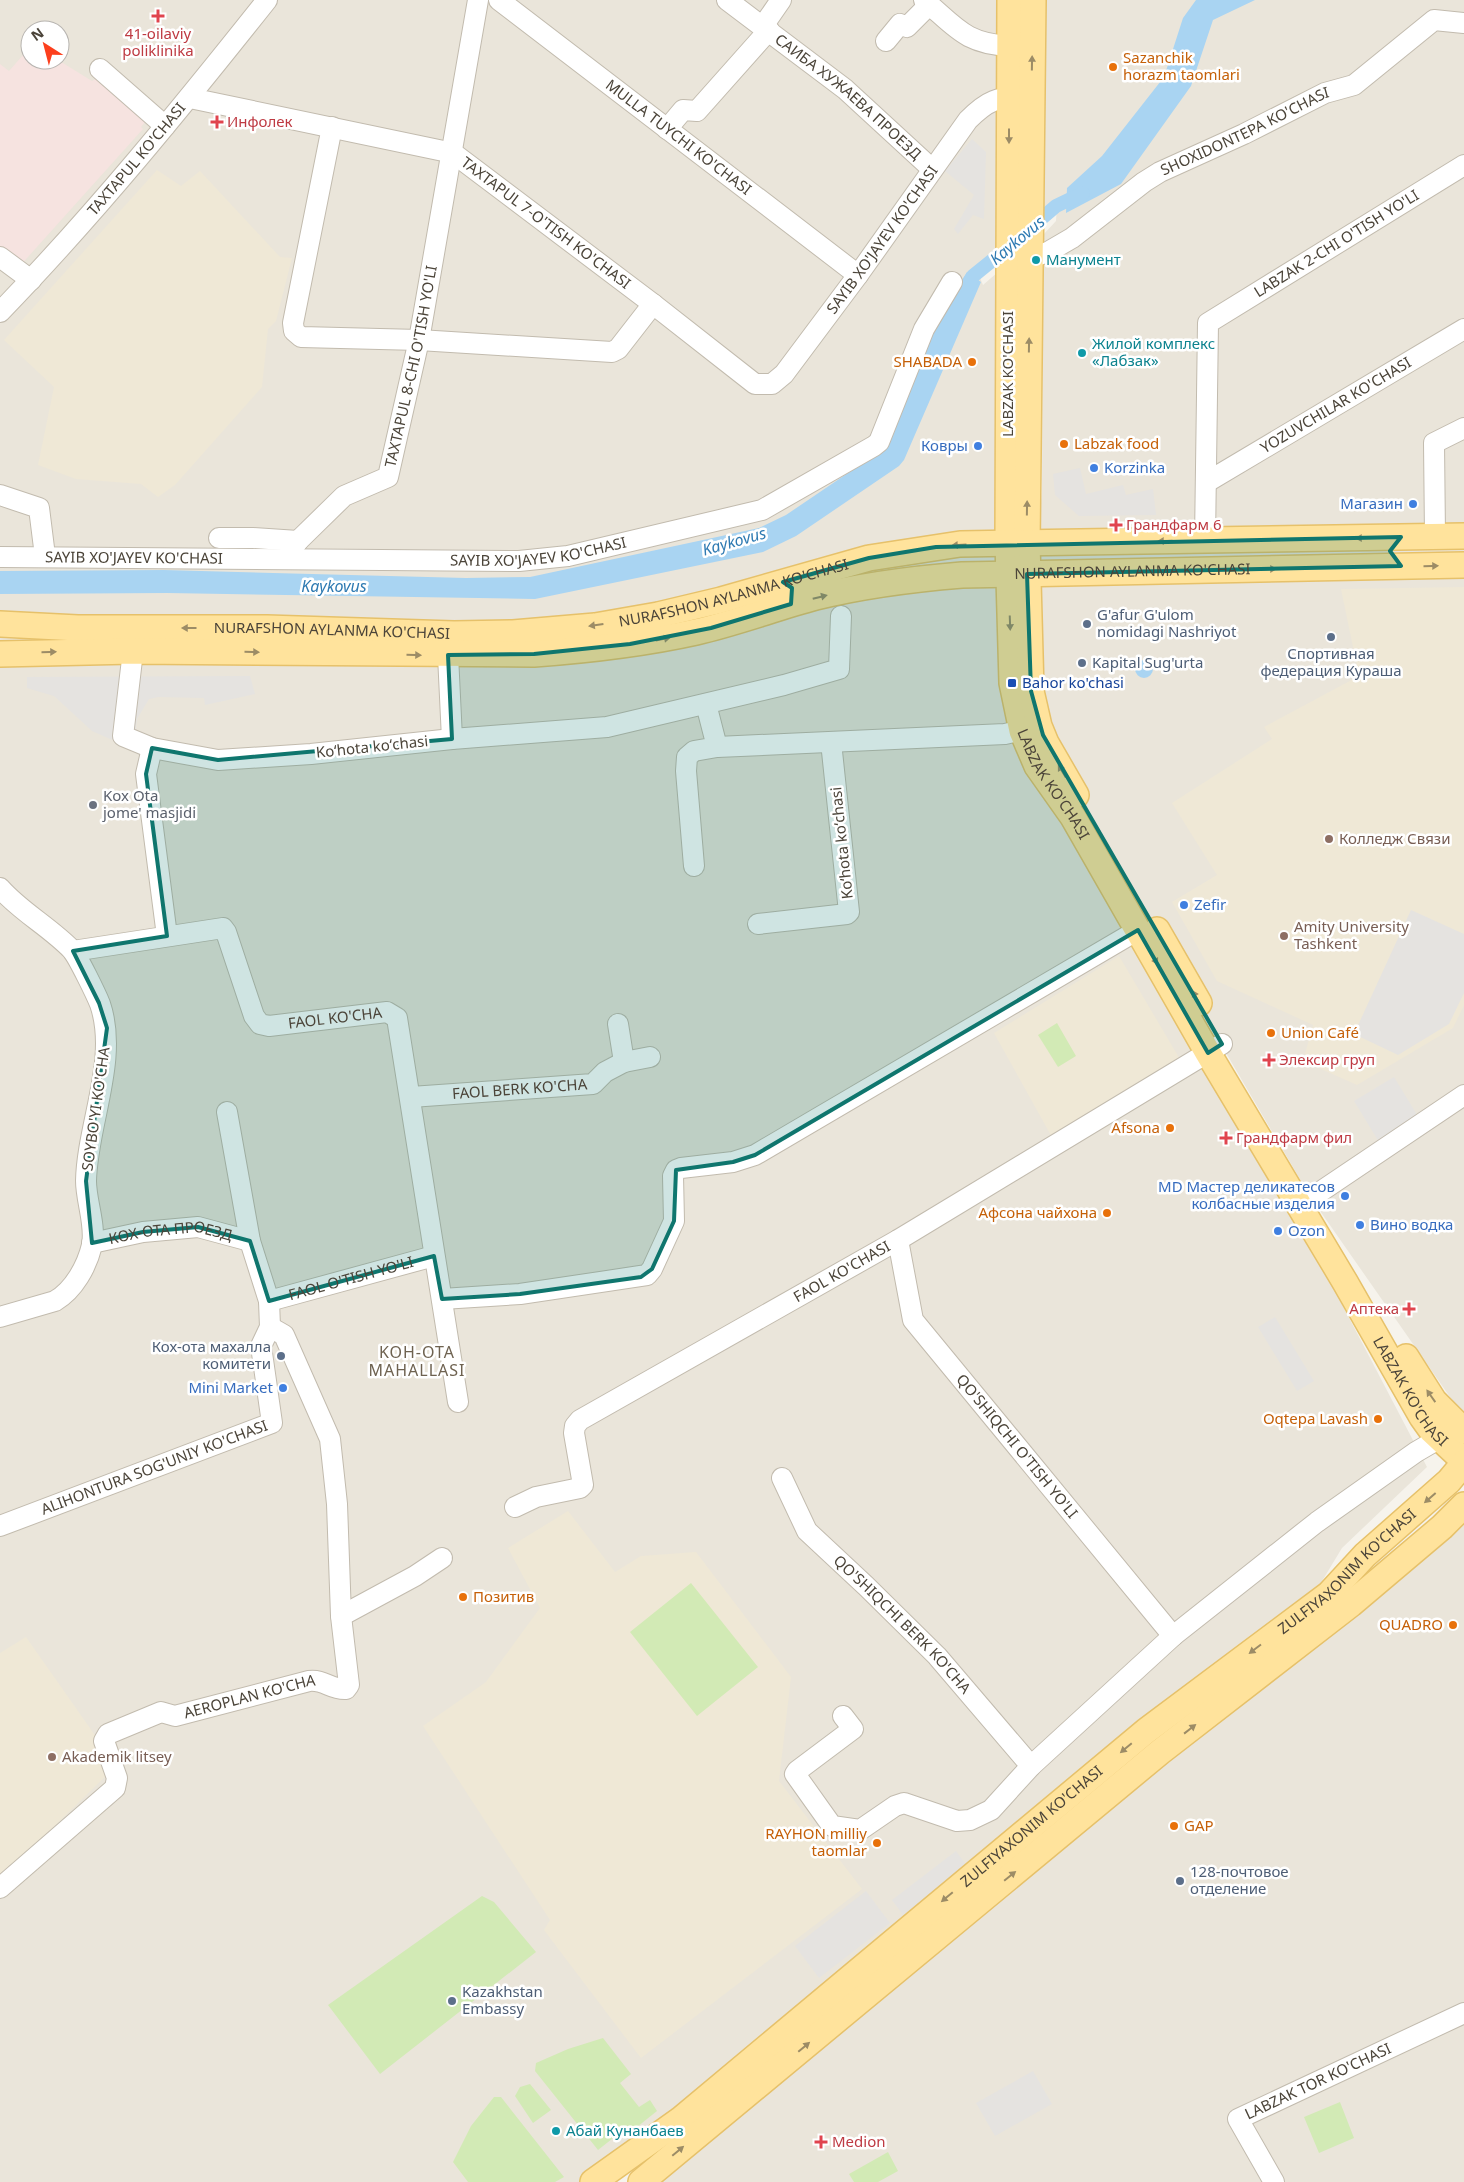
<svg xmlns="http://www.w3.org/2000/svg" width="1464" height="2182" viewBox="0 0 1464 2182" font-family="'Noto Sans',sans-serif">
	<rect width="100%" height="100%" fill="#f6f3ec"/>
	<!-- residential -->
	<path fill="#eae5da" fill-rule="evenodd" d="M0 0H1464V1417L1311 1198 1055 761 1030 646 1042 491 1043 235 1056 221 1057 206 978 273 983 285 1006 265 1002 683 1300 1224 1427 1467 1342 1548 1319 1586 603 2182H0ZM30 30H60V60H30Z
		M1464 1505V2182H641Z"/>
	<!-- education -->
	<path fill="#efe8d6" d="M157 170 181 186 200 171 280 257 292 258 276 321 268 329 262 387 175 485 158 497 141 484 76 479 38 465 54 387 4 340Z
		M1464 587V1005L1453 1028 1357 1085 1303 1061 1313 1025 1217 981 1172 902 1217 875 1172 803 1272 739 1264 727 1359 676 1341 589Z
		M1119 956 1181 1061 1053 1139 994 1033Z
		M568 1511 615 1572 641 1556 696 1552 791 1677 779 1781 862 1889 641 2058 544 1930 550 1920 423 1726 486 1682 540 1608 508 1548Z
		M26 1637 99 1741 110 1772 32 1848 8 1869 6 1868 9 1872 0 1878V1653Z"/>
	<!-- medical -->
	<path fill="#f6e3e0" d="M30 47V60H58L92 81 97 78 147 120 141 127 143 129 19 267 0 252V64L9 71Z"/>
	<!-- green -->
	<path fill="#d2eab5" d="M1057 1023 1076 1056 1058 1067 1038 1035Z
		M691 1583 758 1667 697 1716 630 1632Z
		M482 1896 494 1902 536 1952 380 2074 328 2005Z
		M603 2038 631 2074 620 2083 639 2107 650 2100 657 2111 627 2135H617L598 2150 535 2071 536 2063 568 2049Z
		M530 2084 551 2110 533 2123 515 2096 520 2087Z
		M494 2097H501L564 2177 555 2182H468L453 2162 471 2126Z
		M1340 2102 1354 2138 1319 2153 1304 2117Z
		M888 2152 898 2171 878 2182H854L849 2174Z"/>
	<!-- parking -->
	<path fill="#e5e3e0" d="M972 139 986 152 984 219 973 215 958 234 954 229 974 195 945 171Z
		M1080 468 1086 494 1123 485 1126 495 1153 489 1156 515 1079 516 1055 495 1053 474Z
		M250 676 255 694 205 705 204 698 158 697 149 699 137 719 133 749 92 731 54 696 27 688V677Z
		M1411 910 1464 934V993L1449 1024 1398 1055 1354 1034Z
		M1394 1077 1419 1118 1379 1142 1354 1101Z
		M1275 1317 1314 1381 1297 1391 1258 1327Z
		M956 1851 967 1866 903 1915 892 1900Z
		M866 1891 890 1923 819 1978 795 1946Z
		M1033 2071 1052 2104 995 2136 976 2103Z"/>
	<!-- water -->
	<path fill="#a9d4f2" d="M1196 0H1255L1213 20 1191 86 1121 184 1066 213 1067 188 1102 156 1164 77 1183 18Z
		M967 272 981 282 904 460 899 466 796 536 763 552 535 599 167 593 0 594V571L164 570 466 578 530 577 759 528 786 515 876 454 934 324Z
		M1135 669a9 9 0 1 1 18 0a9 9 0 1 1-18 0Z"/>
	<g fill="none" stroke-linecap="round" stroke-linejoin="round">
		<!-- canal -->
		<path stroke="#a9d4f2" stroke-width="14" d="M1028 230 1056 206 1083 193
			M964 292 973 276 1010 246"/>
		<defs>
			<g id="minor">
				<path id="s1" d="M499 0 858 275"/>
				<path id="s2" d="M727 0 845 89 932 169"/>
				<path d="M924 0C956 27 965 44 1010 46"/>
				<path d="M763 26 781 0"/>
				<path d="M886 41 900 24 907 27 929 5"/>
				<path d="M100 69 165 126"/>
				<path id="s3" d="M190 98 453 153 653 304 755 384H772L784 374 858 275 968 120C988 100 997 97 1025 97"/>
				<path d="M332 127 293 323 294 331 301 337 419 340 612 352 618 349 653 304"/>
				<path d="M667 129 683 110 697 111 769 30"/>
				<path d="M0 257 31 280"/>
				<path id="s4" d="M1030 258 1048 252 1072 238 1144 182 1160 172 1244 134 1325 93 1354 85 1434 20 1464 23"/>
				<path id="s5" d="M0 312C95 214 182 107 267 0"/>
				<path id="s6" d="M1207 482 1464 329"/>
				<path d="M0 495 39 508 45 556"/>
				<path d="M1435 536 1434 443 1464 428"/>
				<path d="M219 538H253L298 541"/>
				<path id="s7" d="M1205 540 1208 323 1464 165"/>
				<path id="s8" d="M0 557 519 561 568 556 762 510 874 446 879 442 924 329 952 282"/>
				<path id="s9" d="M286 558 298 541 344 496 388 477 419 340 478 0"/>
				<path d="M133 651 123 736 152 748 218 760 311 754 452 739 607 727 784 685 839 669 841 616"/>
				<path d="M448 655 452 739"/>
				<path d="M717 747 1005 734 1036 727"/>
				<path d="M152 748 146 774 167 936"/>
				<path d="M694 866 686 771 687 757 694 751 717 747 706 704"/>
				<path d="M0 888C21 912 50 927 72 950 78 957 96 994 100 1004 119 1059 87 1125 86 1181 86 1201 96 1225 92 1245 87 1266 74 1290 55 1301L0 1317"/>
				<path d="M758 924 847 914 849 912 831 742"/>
				<path id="s10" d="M73 951 223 928 226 932 254 1016 260 1024 269 1026 387 1012 397 1018 458 1402"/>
				<path d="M618 1024 624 1062"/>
				<path id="s11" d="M411 1097 593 1084 605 1072 624 1062 650 1057"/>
				<path d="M1311 1198 1464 1095"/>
				<path id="s12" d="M898 1240 913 1320 1173 1636"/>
				<path id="s13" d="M92 1243 143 1232 198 1227 250 1241"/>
				<path d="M442 1299 520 1294 647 1275 652 1269 674 1221 673 1176 676 1170 681 1168 733 1162 755 1155 1138 930"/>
				<path id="s14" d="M269 1301 434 1256"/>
				<path id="s15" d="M782 1478 807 1531 866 1586 937 1656 1031 1766"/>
				<path id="s16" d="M515 1507 536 1497 580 1488 583 1485 574 1433 575 1426 580 1420 898 1240 1222 1044"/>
				<path id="s17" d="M0 1526 272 1423 261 1346 270 1327 269 1301 250 1241 227 1112"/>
				<path d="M341 1616 415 1576 442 1558"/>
				<path d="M843 1716 853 1729 797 1771 795 1774 832 1826 860 1830 895 1806 904 1803 957 1821 970 1820 991 1810 1031 1766 1173 1636 1317 1522 1416 1452 1440 1438"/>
				<path id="s18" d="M0 1888 115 1788 117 1778 104 1741 108 1734 161 1712 175 1716 309 1681C324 1679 331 1690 346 1689L349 1685 341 1616 337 1504 330 1439 284 1335 270 1327"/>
				<path id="s19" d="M1274 2182 1238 2119 1464 2013"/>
			</g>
			<g id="major">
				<path id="s20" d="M1010 0 1008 543 1012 683 1022 731 1037 766 1073 817 1208 1053 1345 1282 1422 1417 1432 1431 1464 1461"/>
				<path d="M1033 0 1027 543 1031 691 1039 726 1046 743 1076 795"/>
				<path id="s21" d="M0 624 78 628H267L454 634 513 633 595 626 658 615 721 600 869 558 960 544 1464 536"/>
				<path id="s22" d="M0 654 133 651 534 654C588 650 642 644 696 632 736 623 775 608 816 597 864 585 913 579 962 575L1464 565"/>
				<path d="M1157 930 1199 1003"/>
				<path d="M1406 1357 1434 1401 1464 1431"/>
				<path id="s23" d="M593 2182 680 2120 1146 1731 1329 1594 1365 1555 1449 1481 1464 1463"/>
				<path d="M641 2182 1160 1752 1351 1604 1442 1527 1464 1505"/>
			</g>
		</defs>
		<!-- minor casing -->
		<use href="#minor" stroke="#c2bbae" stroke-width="22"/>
		<!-- major casing -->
		<use href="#major" stroke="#e6c16a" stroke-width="28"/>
		<!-- minor -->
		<use href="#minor" stroke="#fff" stroke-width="20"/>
		<!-- major -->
		<use href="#major" stroke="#ffe39c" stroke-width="25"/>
	</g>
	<!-- one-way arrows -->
	<defs><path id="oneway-solid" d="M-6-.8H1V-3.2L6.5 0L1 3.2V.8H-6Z" transform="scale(1.25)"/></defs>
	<g fill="#9c8c66">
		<use href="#oneway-solid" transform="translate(1032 63) rotate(-89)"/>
		<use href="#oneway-solid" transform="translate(1009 136) rotate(90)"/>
		<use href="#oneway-solid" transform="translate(1029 345) rotate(-89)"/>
		<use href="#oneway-solid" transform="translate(1027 508) rotate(-89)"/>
		<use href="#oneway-solid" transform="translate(1363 538) rotate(179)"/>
		<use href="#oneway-solid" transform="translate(1165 541) rotate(179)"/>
		<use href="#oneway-solid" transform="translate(959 545) rotate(176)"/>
		<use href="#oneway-solid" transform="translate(1431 566) rotate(-1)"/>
		<use href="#oneway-solid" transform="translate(1269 569) rotate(-1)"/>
		<use href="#oneway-solid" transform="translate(820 597) rotate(-14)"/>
		<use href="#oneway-solid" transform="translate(1010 623) rotate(88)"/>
		<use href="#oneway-solid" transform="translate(596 625) rotate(172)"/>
		<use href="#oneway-solid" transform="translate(189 628) rotate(-180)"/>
		<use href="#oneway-solid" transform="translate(663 639) rotate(-11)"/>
		<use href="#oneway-solid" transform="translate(49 652) rotate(-1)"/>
		<use href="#oneway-solid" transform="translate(252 652) rotate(1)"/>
		<use href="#oneway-solid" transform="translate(414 655) rotate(1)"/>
		<use href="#oneway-solid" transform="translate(1062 771) rotate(-121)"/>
		<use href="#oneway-solid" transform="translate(1154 958) rotate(60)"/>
		<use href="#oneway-solid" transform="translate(1196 997) rotate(-119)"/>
		<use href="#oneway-solid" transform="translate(1431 1396) rotate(-125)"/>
		<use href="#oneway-solid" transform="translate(1430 1498) rotate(139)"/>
		<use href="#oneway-solid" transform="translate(1255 1649) rotate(143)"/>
		<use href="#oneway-solid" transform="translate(1190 1729) rotate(-38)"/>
		<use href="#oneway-solid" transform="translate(1126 1748) rotate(140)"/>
		<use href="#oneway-solid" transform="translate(1010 1876) rotate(-39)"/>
		<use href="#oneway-solid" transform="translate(947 1897) rotate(140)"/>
		<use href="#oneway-solid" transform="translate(804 2047) rotate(-40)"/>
		<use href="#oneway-solid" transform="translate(678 2151) rotate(-40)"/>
	</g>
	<!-- marked area -->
	<path fill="#0f766e" fill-opacity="0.2" stroke="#0f766e" stroke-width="4" stroke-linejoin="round" d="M1401 537 1390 551 1401 566 1027 574 1031 691 1043 735 1222 1044 1208 1053 1138 930 755 1155 733 1162 676 1170 674 1221 652 1269 641 1277 520 1294 442 1299 434 1256 269 1301 250 1241 198 1227 143 1232 92 1243 86 1181 107 1028 99 1003 73 951 167 936 146 774 152 748 218 760 452 739 448 655 534 654 630 644 711 628 791 604 792 588 783 582 869 558 936 547Z"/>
	<!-- markers -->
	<g fill="#e0444e" stroke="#fff" stroke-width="2">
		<path d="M155.5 8.5h5v5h5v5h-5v5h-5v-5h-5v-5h5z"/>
		<path d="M214.5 114.5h5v5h5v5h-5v5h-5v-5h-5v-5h5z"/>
		<path d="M1113.5 517.5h5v5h5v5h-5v5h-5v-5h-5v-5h5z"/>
		<path d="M1266.5 1052.5h5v5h5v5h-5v5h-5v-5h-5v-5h5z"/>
		<path d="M1223.5 1130.5h5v5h5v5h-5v5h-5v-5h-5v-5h5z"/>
		<path d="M1406.5 1301.5h5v5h5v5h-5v5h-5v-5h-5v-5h5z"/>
		<path d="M818.5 2134.5h5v5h5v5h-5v5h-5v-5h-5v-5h5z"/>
	</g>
	<g fill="#e8710a" stroke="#fff" stroke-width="2">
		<circle cx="1113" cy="67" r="5"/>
		<circle cx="972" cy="362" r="5"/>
		<circle cx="1064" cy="444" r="5"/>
		<circle cx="1271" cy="1033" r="5"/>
		<circle cx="1170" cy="1128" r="5"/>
		<circle cx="1107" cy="1213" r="5"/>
		<circle cx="1378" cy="1419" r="5"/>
		<circle cx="463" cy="1597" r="5"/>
		<circle cx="1453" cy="1625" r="5"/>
		<circle cx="1174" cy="1826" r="5"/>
		<circle cx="877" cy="1843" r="5"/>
	</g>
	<g fill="#0f9aa8" stroke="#fff" stroke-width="2">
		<circle cx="1036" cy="260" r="5"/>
		<circle cx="1082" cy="353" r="5"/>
		<circle cx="556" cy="2131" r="5"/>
	</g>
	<g fill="#3f7fe0" stroke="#fff" stroke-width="2">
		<circle cx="978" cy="446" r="5"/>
		<circle cx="1094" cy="468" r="5"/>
		<circle cx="1413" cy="504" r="5"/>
		<circle cx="1184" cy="905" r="5"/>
		<circle cx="1345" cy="1196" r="5"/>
		<circle cx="1360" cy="1225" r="5"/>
		<circle cx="1278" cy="1231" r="5"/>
		<circle cx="283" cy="1388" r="5"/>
	</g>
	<g fill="#5c6f8a" stroke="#fff" stroke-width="2">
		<circle cx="1087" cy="624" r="5"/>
		<circle cx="1331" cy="637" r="5"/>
		<circle cx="1082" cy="663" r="5"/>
		<circle cx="281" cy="1356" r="5"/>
		<circle cx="1180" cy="1881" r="5"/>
		<circle cx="452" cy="2001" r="5"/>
	</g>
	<rect fill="#1a4fb4" stroke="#fff" stroke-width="2" x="1007" y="678" width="10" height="10" rx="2.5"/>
	<circle fill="#6b7280" stroke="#fff" stroke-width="2" cx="93" cy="805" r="5"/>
	<g fill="#8d6e63" stroke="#fff" stroke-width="2">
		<circle cx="1329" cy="839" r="5"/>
		<circle cx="1284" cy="936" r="5"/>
		<circle cx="52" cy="1757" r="5"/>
	</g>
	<g text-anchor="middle" stroke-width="5" stroke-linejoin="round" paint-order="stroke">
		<!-- health labels -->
		<g font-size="15" fill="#be3a42" stroke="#fff" text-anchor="start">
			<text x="158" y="39" text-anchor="middle">41-oilaviy<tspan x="158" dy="17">poliklinika</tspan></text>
			<text x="227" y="127">Инфолек</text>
			<text x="1126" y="530">Грандфарм 6</text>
			<text x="1279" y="1065">Элексир груп</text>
			<text x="1236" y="1143">Грандфарм фил</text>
			<text x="1399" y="1314" text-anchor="end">Аптека</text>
			<text x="832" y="2147">Medion</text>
		</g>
		<!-- food labels -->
		<g font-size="15" fill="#c56008" stroke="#fff" text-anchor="end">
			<text x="1123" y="63" text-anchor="start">Sazanchik<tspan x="1123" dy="17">horazm taomlari</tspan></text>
			<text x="962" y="367">SHABADA</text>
			<text x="1074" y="449" text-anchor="start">Labzak food</text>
			<text x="1281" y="1038" text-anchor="start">Union Café</text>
			<text x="1160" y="1133">Afsona</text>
			<text x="1097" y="1218">Афсона чайхона</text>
			<text x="1368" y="1424">Oqtepa Lavash</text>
			<text x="473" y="1602" text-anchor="start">Позитив</text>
			<text x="1443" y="1630">QUADRO</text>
			<text x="1184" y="1831" text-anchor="start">GAP</text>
			<text x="867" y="1839">RAYHON milliy<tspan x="867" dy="17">taomlar</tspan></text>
		</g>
		<!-- street labels -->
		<g font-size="15" fill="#4b4439" stroke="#fff">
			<text dy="5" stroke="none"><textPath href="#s2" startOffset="155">САИБА ХУЖАЕВА ПРОЕЗД</textPath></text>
			<text dy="5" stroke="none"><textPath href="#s4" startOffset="251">SHOXIDONTEPA KO'CHASI</textPath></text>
			<text dy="5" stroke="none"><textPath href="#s1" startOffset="226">MULLA TUYCHI KO'CHASI</textPath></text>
			<text dy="5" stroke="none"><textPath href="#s5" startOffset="205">TAXTAPUL KO'CHASI</textPath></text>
			<text dy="5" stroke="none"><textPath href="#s3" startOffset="385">TAXTAPUL 7-O'TISH KO'CHASI</textPath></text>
			<text dy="5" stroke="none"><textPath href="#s3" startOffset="848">SAYIB XO'JAYEV KO'CHASI</textPath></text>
			<text dy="5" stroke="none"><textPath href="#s7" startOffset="368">LABZAK 2-CHI O'TISH YO'LI</textPath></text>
			<text dy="5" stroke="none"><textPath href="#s9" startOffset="246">TAXTAPUL 8-CHI O'TISH YO'LI</textPath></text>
			<text transform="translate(1008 374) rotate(-90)" y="5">LABZAK KO'CHASI</text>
			<text dy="5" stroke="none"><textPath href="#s6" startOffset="150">YOZUVCHILAR KO'CHASI</textPath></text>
			<text dy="5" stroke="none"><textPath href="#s8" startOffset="539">SAYIB XO'JAYEV KO'CHASI</textPath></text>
			<text dy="5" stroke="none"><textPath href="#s8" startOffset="134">SAYIB XO'JAYEV KO'CHASI</textPath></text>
			<text dy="5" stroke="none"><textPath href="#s22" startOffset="1141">NURAFSHON AYLANMA KO'CHASI</textPath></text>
			<text dy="5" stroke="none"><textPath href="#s21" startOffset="738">NURAFSHON AYLANMA KO'CHASI</textPath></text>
			<text dy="5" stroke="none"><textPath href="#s21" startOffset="332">NURAFSHON AYLANMA KO'CHASI</textPath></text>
			<text transform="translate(372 747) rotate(-6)" y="5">Koʻhota koʻchasi</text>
			<text dy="5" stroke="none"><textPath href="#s20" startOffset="794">LABZAK KO'CHASI</textPath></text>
			<text transform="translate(842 843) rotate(-96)" y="5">Koʻhota koʻchasi</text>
			<text dy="5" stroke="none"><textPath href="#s10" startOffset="331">FAOL KO'CHA</textPath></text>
			<text dy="5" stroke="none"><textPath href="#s11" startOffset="109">FAOL BERK KO'CHA</textPath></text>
			<text transform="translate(96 1109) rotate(-82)" y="5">SOYBO'YI KO'CHA</text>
			<text dy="5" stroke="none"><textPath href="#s13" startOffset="80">КОХ-ОТА ПРОЕЗД</textPath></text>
			<text dy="5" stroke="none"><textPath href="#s16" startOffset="441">FAOL KO'CHASI</textPath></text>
			<text dy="5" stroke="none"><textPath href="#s14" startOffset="85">FAOL O'TISH YO'LI</textPath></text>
			<text dy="5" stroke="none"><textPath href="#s20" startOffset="1499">LABZAK KO'CHASI</textPath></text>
			<text dy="5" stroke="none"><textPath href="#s12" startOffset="245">QO'SHIQCHI O'TISH YO'LI</textPath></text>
			<text dy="5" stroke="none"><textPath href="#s17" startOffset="165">ALIHONTURA SOG'UNIY KO'CHASI</textPath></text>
			<text dy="5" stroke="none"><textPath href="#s23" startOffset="971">ZULFIYAXONIM KO'CHASI</textPath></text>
			<text dy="5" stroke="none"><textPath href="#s15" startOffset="192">QO'SHIQCHI BERK KO'CHA</textPath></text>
			<text dy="5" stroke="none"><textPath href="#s18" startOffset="359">AEROPLAN KO'CHA</textPath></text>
			<text dy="5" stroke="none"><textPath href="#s23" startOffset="565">ZULFIYAXONIM KO'CHASI</textPath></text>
			<text dy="5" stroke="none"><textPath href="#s19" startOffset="161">LABZAK TOR KO'CHASI</textPath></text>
		</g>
		<!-- culture labels -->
		<g font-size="15" fill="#0d838f" stroke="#fff" text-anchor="start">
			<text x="1046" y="265">Манумент</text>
			<text x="1092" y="349">Жилой комплекс<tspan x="1092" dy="17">«Лабзак»</tspan></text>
			<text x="566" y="2136">Абай Кунанбаев</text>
		</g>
		<!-- shop labels -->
		<g font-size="15" fill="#366cbe" stroke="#fff" text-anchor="end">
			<text x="968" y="451">Ковры</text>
			<text x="1104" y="473" text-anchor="start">Korzinka</text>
			<text x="1403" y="509">Магазин</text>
			<text x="1194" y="910" text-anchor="start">Zefir</text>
			<text x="1335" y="1192">MD Мастер деликатесов<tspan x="1335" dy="17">колбасные изделия</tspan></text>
			<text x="1370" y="1230" text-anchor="start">Вино водка</text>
			<text x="1288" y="1236" text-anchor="start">Ozon</text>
			<text x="273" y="1393">Mini Market</text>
		</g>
		<!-- service labels -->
		<g font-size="15" fill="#4e5e75" stroke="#fff" text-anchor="start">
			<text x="1097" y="620">G'afur G'ulom<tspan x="1097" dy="17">nomidagi Nashriyot</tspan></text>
			<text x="1331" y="659" text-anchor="middle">Спортивная<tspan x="1331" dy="17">федерация Кураша</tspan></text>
			<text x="1092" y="668">Kapital Sug'urta</text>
			<text x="271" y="1352" text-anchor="end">Кох-ота махалла<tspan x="271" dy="17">комитети</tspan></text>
			<text x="1190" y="1877">128-почтовое<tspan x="1190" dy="17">отделение</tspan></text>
			<text x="462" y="1997">Kazakhstan<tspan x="462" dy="17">Embassy</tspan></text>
		</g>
		<!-- transit labels -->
		<g font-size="15" fill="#164399" stroke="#fff" text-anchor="start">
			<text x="1022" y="688">Bahor ko'chasi</text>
		</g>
		<!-- worship labels -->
		<g font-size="15" fill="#5b616d" stroke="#fff" text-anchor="start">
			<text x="103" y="801">Kox Ota<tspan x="103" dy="17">jome' masjidi</tspan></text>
		</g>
		<!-- education labels -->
		<g font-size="15" fill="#785e54" stroke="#fff" text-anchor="start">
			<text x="1339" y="844">Колледж Связи</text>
			<text x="1294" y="932">Amity University<tspan x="1294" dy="17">Tashkent</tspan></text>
			<text x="62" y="1762">Akademik litsey</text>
		</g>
		<!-- water labels -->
		<g font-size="16" font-style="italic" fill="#2e7ab2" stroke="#fff">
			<text transform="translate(1017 240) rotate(-40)" y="6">Kaykovus</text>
			<text transform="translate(734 541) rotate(-16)" y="6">Kaykovus</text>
			<text x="334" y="592">Kaykovus</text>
		</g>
		<!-- neighbourhood labels -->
		<g font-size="16" letter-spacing="1" fill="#6e6250" stroke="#fff">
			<text x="417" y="1358">KOH-OTA<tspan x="417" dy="18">MAHALLASI</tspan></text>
		</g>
	</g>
	<!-- north arrow -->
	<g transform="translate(45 45) rotate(324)"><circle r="24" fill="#ffffff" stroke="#b7b4b0"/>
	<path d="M0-4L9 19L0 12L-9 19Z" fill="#fc3f1d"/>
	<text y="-8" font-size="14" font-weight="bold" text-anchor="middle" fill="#4b4439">N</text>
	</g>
</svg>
